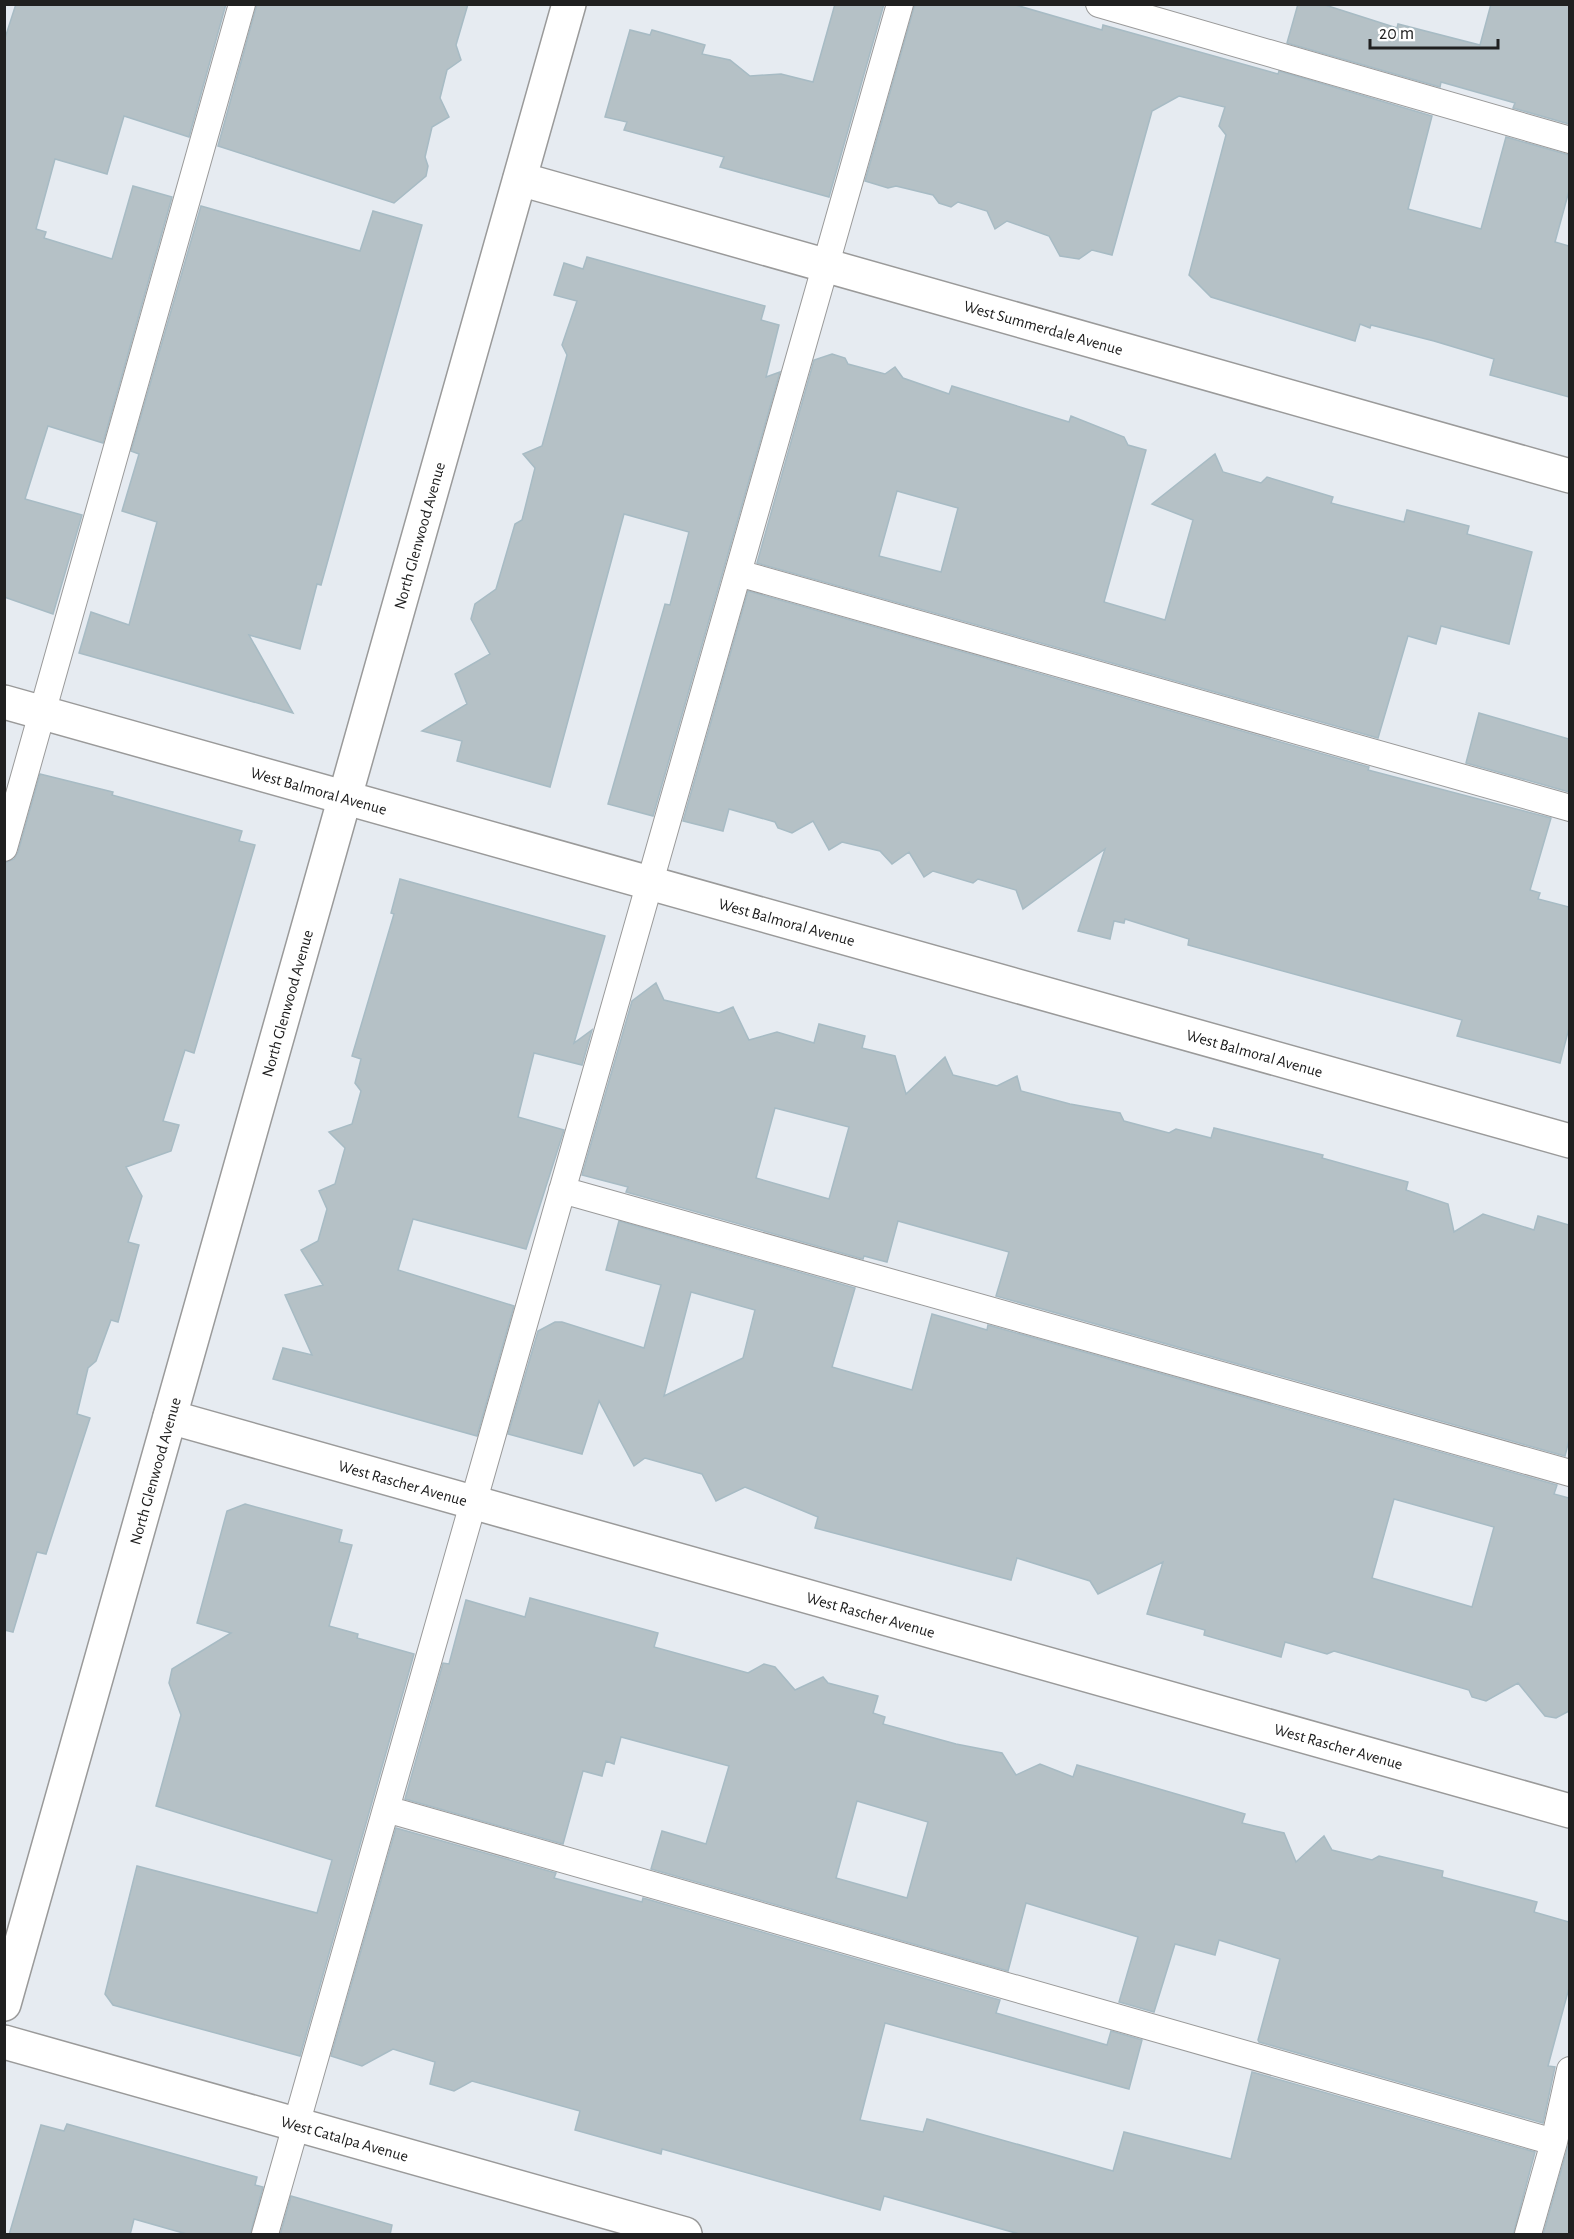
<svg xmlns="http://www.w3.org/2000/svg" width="1574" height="2239" viewBox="0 0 1574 2239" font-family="'Alegreya Sans',sans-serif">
	<rect width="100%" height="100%" fill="#e6ebf1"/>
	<!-- building -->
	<path fill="#b5c1c6" stroke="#a7bbc4" stroke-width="1.5" fill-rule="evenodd" d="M16 4H226L189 137 124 116 107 174 55 159 36 229 46 232 44 238 112 259 133 186 172 197 103 443 48 426 25 499 82 515 53 614 4 597V41Z
		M257 4H468L456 45 461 60 447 70 440 98 449 117 432 127 425 157 428 166 426 176 394 203 218 146Z
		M835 4H884L829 197 720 167 724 157 624 130 627 122 605 117 630 30 650 35 652 30 705 45 702 54 730 60 750 76 781 74 813 82Z
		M915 4H1012L1102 30 1103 25 1278 74 1279 71 1432 116 1408 209 1481 229 1506 137 1569 155V191L1555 242 1569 246V397L1490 375 1494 359 1434 341 1371 325 1370 328 1360 324 1355 341 1211 297 1189 275 1226 135 1219 126 1225 107 1179 96 1152 111 1112 255 1092 250 1079 259 1060 256 1049 236 1007 221 995 229 987 211 958 202 951 207 939 203 933 195 896 186 888 188 865 181Z
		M1298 4H1322L1397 28 1398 24 1480 45 1491 4H1569V124L1513 108 1515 103 1441 82 1440 87 1287 43Z
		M201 206 360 251 373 211 422 225 321 585 317 584 300 649 249 635 293 713 79 653 91 612 129 625 157 522 122 511 139 454 131 451Z
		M587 257 765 306 761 320 779 325 766 377 780 372 653 816 608 804 665 604 670 605 689 532 624 514 550 787 457 761 462 741 422 731 467 704 455 674 490 654 471 619 475 604 496 589 515 524 522 520 535 468 523 454 542 446 567 355 562 345 577 301 554 295 564 263 583 269Z
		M832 354 845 358 848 364 885 374 895 367 903 378 949 394 952 386 1069 422 1071 416 1124 437 1128 445 1146 450 1104 602 1165 620 1193 520 1152 504 1215 454 1223 472 1261 483 1267 477 1333 497 1331 503 1404 522 1407 510 1469 526 1467 534 1532 552 1509 644 1441 626 1436 644 1408 636 1378 738 757 563 814 360ZM897 491 958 508 941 572 879 556Z
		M748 591 1369 767 1368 770 1551 818 1530 890 1540 893 1538 899 1569 907V1028L1560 1063 1457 1036 1462 1020 1188 945 1189 939 1125 919 1124 923 1114 921 1110 939 1078 931 1105 849 1023 909 1016 890 978 879 973 883 933 871 924 877 909 852 892 864 880 851 842 842 829 850 813 821 792 833 778 828 775 822 729 809 723 831 683 821Z
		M1479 713 1569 739V792L1466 763Z
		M40 774 113 792 112 795 242 831 239 841 255 845 194 1053 185 1050 163 1121 179 1125 171 1151 126 1167 142 1196 128 1242 139 1245 118 1322 111 1320 96 1361 88 1368 77 1414 90 1418 46 1554 37 1552 13 1632 4 1630V863L14 859 18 852Z
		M400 879 605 936 574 1043 592 1030 582 1065 534 1053 518 1117 564 1130 526 1249 413 1219 398 1270 514 1306 477 1436 273 1379 283 1348 312 1355 285 1295 323 1285 301 1250 318 1241 327 1209 319 1191 335 1184 345 1148 329 1132 352 1124 361 1091 355 1083 361 1059 352 1056 394 914 391 913Z
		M656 983 664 1000 719 1013 733 1007 749 1040 777 1032 814 1043 819 1024 865 1036 862 1048 895 1056 906 1094 945 1057 953 1075 997 1086 1017 1076 1021 1091 1070 1104 1120 1113 1124 1121 1169 1133 1176 1129 1211 1138 1214 1128 1323 1155 1322 1158 1408 1182 1406 1190 1448 1204 1454 1232 1483 1214 1534 1230 1538 1216 1569 1225V1440L1565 1456 996 1296 1009 1252 898 1221 887 1262 864 1256 863 1259 626 1192 628 1187 582 1175 632 1001ZM775 1108 849 1127 829 1199 756 1178Z
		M619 1221 855 1288 832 1367 912 1390 932 1314 987 1330 988 1325 1557 1485 1554 1494 1569 1498V1711L1556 1718 1545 1716 1518 1683 1486 1701 1472 1697 1469 1690 1334 1651 1327 1654 1285 1642 1281 1657 1204 1635 1205 1630 1147 1614 1163 1562 1098 1594 1090 1581 1017 1558 1011 1580 815 1528 818 1517 745 1487 716 1501 702 1474 645 1458 634 1466 599 1401 582 1454 508 1434 538 1331 555 1322H562L644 1348 661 1285 606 1270ZM691 1292 755 1310 743 1358 664 1396ZM1394 1499 1494 1527 1472 1607 1372 1578Z
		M245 1504 342 1530 339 1542 352 1545 329 1626 358 1634 357 1638 414 1654 300 2056 113 2005 105 1994 137 1866 317 1913 332 1860 156 1806 181 1715 169 1683 172 1669 231 1633 197 1623 227 1511Z
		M530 1598 658 1633 654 1647 748 1673 764 1664 775 1667 795 1690 823 1677 828 1683 878 1696 873 1713 885 1717 883 1724 956 1744 1002 1753 1016 1775 1040 1764 1073 1777 1077 1765 1245 1814 1242 1823 1284 1833 1296 1862 1324 1836 1332 1850 1372 1860 1379 1856 1443 1871 1442 1877 1537 1902 1534 1912 1569 1922V1988L1548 2066 1555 2067 1543 2123 1259 2042 1258 2040 1280 1959 1219 1940 1215 1955 1175 1944 1154 2012 1119 2002 1138 1937 1026 1903 1008 1971 651 1869 662 1831 706 1844 729 1766 621 1737 614 1764 606 1761 602 1776 583 1771 563 1844 405 1799 443 1663 449 1664 466 1600 525 1617ZM857 1801 928 1822 907 1898 836 1878Z
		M396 1828 556 1873 554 1878 642 1902 643 1898 1000 2000 996 2013 1107 2045 1111 2031 1142 2040 1129 2089 885 2023 860 2120 923 2132 927 2119 1113 2171 1124 2132 1231 2159 1252 2072 1535 2152 1513 2235H1023L884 2196 880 2210 662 2149 661 2154 575 2130 580 2111 472 2081 454 2091 430 2084 435 2062 393 2049 362 2066 331 2056Z
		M67 2124 257 2177 255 2185 263 2187 250 2235H190L134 2219 130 2235H9L41 2125 64 2131Z
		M1569 2141V2235H1543L1568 2146Z
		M291 2196 392 2225 390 2235H280Z"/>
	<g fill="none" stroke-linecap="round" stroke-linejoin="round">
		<defs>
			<path id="service" d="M1099 4 1570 140
				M738 573 1570 808
				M4 848 242 4
				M562 1190 1570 1473
				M386 1809 1554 2142
				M265 2234 900 4
				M1528 2234 1554 2142 1570 2070"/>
			<g id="minor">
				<path id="s1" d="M520 179 1570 476"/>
				<path id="s2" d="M4 702 1570 1141"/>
				<path id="s3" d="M170 1417 1570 1811"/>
				<path id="s4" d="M4 2004 569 4"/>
				<path id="s5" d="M4 2042 685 2234"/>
			</g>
		</defs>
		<!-- service casing -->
		<use href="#service" stroke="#9a9a9a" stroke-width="28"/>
		<!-- minor casing -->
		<use href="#minor" stroke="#9a9a9a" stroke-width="36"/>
		<!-- service -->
		<use href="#service" stroke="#fff" stroke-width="26"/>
		<!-- minor -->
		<use href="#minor" stroke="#fff" stroke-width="33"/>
	</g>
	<g text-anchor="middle" stroke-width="5" stroke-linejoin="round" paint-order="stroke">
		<!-- street labels -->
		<g font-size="16" fill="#202020" stroke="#fff">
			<text dy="6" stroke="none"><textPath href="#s1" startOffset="544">West Summerdale Avenue</textPath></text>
			<text dy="6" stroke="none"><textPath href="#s4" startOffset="1526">North Glenwood Avenue</textPath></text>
			<text dy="6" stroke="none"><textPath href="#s2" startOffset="327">West Balmoral Avenue</textPath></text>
			<text dy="6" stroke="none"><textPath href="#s2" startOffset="813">West Balmoral Avenue</textPath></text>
			<text dy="6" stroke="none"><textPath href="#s4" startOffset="1040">North Glenwood Avenue</textPath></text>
			<text dy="6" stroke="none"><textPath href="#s2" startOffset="1299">West Balmoral Avenue</textPath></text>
			<text dy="6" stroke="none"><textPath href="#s4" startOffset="554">North Glenwood Avenue</textPath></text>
			<text dy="6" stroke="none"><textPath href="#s3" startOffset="242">West Rascher Avenue</textPath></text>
			<text dy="6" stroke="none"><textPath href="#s3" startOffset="728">West Rascher Avenue</textPath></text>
			<text dy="6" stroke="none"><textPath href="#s3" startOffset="1214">West Rascher Avenue</textPath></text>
			<text dy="6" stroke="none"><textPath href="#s5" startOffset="354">West Catalpa Avenue</textPath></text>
		</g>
	</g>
	<!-- border -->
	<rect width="1574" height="2239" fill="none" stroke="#202020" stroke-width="12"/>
	<!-- scale -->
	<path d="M1370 39v9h128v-9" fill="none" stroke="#202020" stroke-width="3"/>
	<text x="1379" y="39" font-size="18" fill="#202020" stroke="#ffffff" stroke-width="4.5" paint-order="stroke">20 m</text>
</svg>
